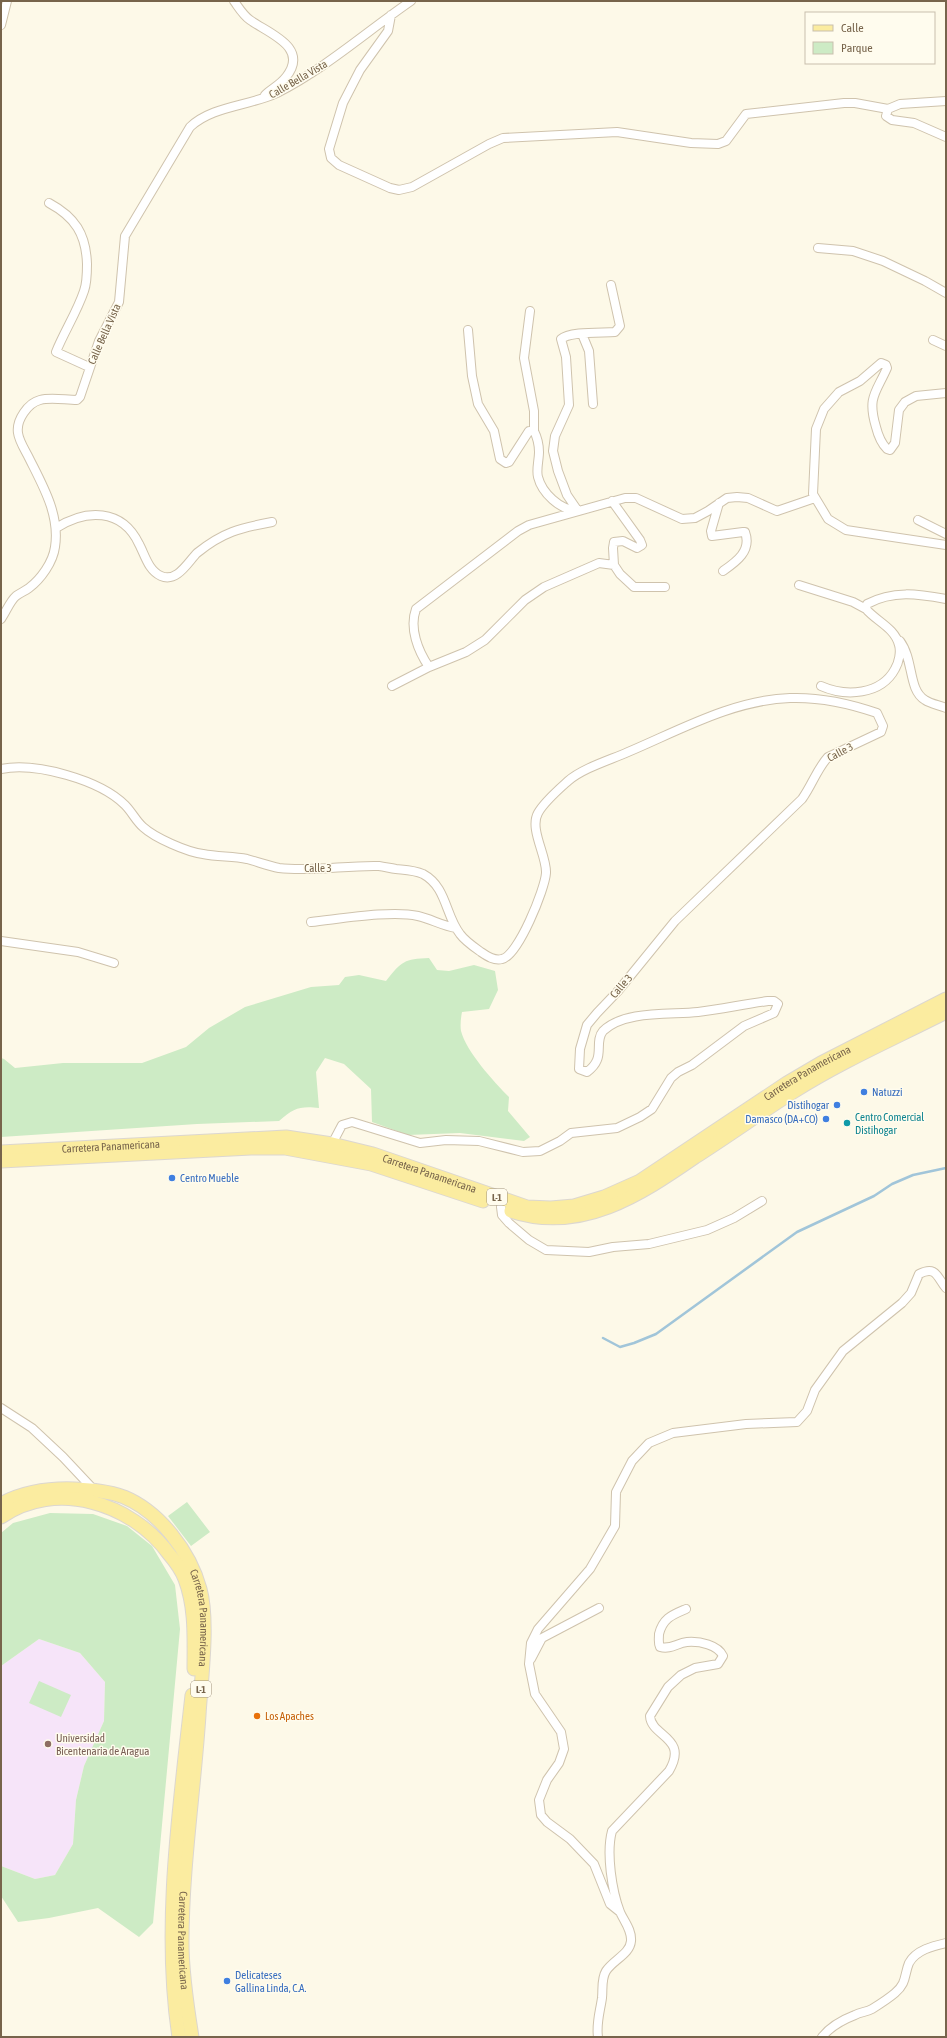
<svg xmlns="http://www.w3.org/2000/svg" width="947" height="2038" viewBox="0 0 947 2038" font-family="'Asap Condensed',sans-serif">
	<rect width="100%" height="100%" fill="#fdf9e8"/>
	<!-- education -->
	<path fill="#f6e4f9" d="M39 1639 80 1653 105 1682 104 1721 84 1766 76 1800 73 1844 55 1875 35 1879 1 1866V1666Z"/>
	<!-- green -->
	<path fill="#cdebc5" d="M429 958 437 970 449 971 474 965 495 971 498 990 489 1009 462 1012C461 1017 460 1025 461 1031 466 1051 494 1082 509 1097L508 1111 530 1137 524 1141 460 1133 408 1135 372 1122 371 1089 344 1064 325 1058 316 1072 319 1108C300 1106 294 1108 279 1121L197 1124 1 1137V1058L4 1059 15 1068 63 1063H142L186 1047 209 1028 245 1007 311 987 339 985 345 977 359 975 386 981C402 961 404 959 429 958Z
		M187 1502 210 1532 191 1546 168 1516Z
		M50 1513 93 1514 127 1526 152 1546 175 1585 180 1629 153 1923 139 1937 98 1908 49 1918 18 1922 1 1896V1866L35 1879 55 1875 73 1844 76 1800 84 1766 104 1721 105 1682 80 1653 39 1639 1 1666V1533L13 1523Z
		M39 1681 71 1695 61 1717 29 1703Z"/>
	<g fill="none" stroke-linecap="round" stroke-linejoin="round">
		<!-- stream -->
		<path stroke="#a1c5d9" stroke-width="2.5" d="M603 1338 620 1347 634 1343 656 1334 797 1232 874 1196 892 1184 913 1175 946 1168"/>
		<defs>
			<path id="minor" d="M234 1C239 8 243 15 250 20 268 33 310 47 286 77 280 85 271 89 265 95
				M391 15 388 31 360 70 343 103 329 149 331 158 339 165 390 188 399 190 412 187 489 144 503 138 617 132 691 143 718 144 726 141 746 114 844 103H855L888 109
				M1 25 7 1
				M946 101 900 104 888 109 886 116 892 120 914 123 946 137
				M49 203C75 217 86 234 87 264 87 272 87 283 84 291 77 312 64 332 56 352L89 367
				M818 248 853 251 883 261 925 281 946 293
				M530 311 524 358 534 411V431
				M468 330 472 376 478 404 494 431 500 459 506 463 509 462 529 431H534C537 437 539 445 539 452 539 460 536 470 538 477 542 493 560 510 576 510
				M582 334 589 351 593 404
				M933 340 946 346
				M946 393 916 396 905 402 899 410 895 443 890 450 887 449C881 443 878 435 876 427 867 397 876 393 887 368L886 365 881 363 860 381 839 392 824 409 816 429 813 494 828 519 846 530 946 545
				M612 501 640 540 642 545 637 548 623 541 614 542 613 548 614 565
				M719 503 711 531 712 536 743 532H745C752 551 736 562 723 571
				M578 511 567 495 558 471 553 451 555 436 569 405 566 357 561 339C570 331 602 333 615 332L620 326 611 285
				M918 520 946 534
				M56 528C86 509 122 508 139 544 145 555 148 570 161 576 177 583 188 562 197 553 223 532 240 528 272 522
				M799 585 853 602 866 609
				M665 587H634L620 574 614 565 599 563 544 587 525 600 485 640 466 652 429 667C418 651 409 628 416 609L518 531 529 525 625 498H636L682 519 695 518 708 511 727 498 737 497 748 498 777 511 815 498
				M1 619C6 612 10 601 16 596 20 593 25 591 29 588 41 579 53 562 55 547 60 515 43 486 29 458 25 450 19 441 18 433 16 420 28 403 40 400 51 397 65 400 77 400L80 397 99 341 119 302 125 236 190 127C212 106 249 106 277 93 326 68 366 32 411 1
				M900 641C914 660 908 690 925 700 931 704 939 705 946 708
				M392 686 429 667
				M821 686C846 697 881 695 895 669 899 662 901 652 899 645 895 628 876 621 866 609L867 604C893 590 918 594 946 599
				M1 769C36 762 100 780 125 805 132 812 136 821 143 827 155 838 187 852 203 854 218 857 233 856 247 859 258 862 269 866 279 868 313 872 346 865 379 866 385 867 390 868 396 869 406 870 414 870 423 874 447 887 445 915 460 934 465 941 474 947 481 952 487 956 494 961 502 959 518 956 545 889 546 873 547 856 529 829 538 813 544 802 558 790 568 781 583 768 610 760 628 752 680 730 733 700 790 698 819 697 851 704 877 713L883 726 881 732 828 757C817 769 812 785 802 799L675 921 618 991 597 1013 587 1025 580 1049 579 1069 587 1072C591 1069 595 1065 597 1060 601 1051 596 1039 603 1031 624 1010 671 1015 698 1012 722 1009 745 1004 768 1001H774L778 1004 774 1013 744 1026 692 1065 678 1072 671 1078 652 1109 640 1117 617 1128 571 1133 560 1141 540 1151 523 1152 479 1141 446 1140 420 1143 352 1122 342 1125 332 1144
				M311 922C340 919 391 910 418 916 431 919 443 926 456 928
				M1 941 78 952 114 963
				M501 1207 502 1215 509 1223 529 1240 546 1250 589 1252 613 1247 649 1244 707 1230 734 1218 762 1201
				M1 1408 32 1428 63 1457 94 1490
				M531 1659 542 1638 599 1608
				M620 1912 610 1904 594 1864 570 1839 547 1822 541 1815 539 1800 547 1780 559 1763 564 1749 561 1732 535 1694 529 1664 531 1643 538 1629 590 1569 604 1545 615 1526 616 1492 632 1461 649 1443 673 1433 746 1424 797 1422 807 1411 815 1390 843 1351 902 1303 911 1293 919 1274C937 1265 937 1278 946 1288
				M598 2037C596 2023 600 2012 602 1998 603 1989 601 1979 606 1971 613 1960 630 1954 631 1941 632 1930 624 1921 620 1912 612 1891 606 1853 612 1831L669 1771C689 1737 651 1737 650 1716L668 1687 681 1675 695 1668 718 1664 723 1656C718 1645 700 1641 687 1642 677 1643 671 1650 660 1647 658 1643 659 1639 659 1634 663 1618 672 1615 686 1609
				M822 2037C830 2027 842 2020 855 2015 860 2012 867 2012 872 2009 880 2004 888 1999 895 1993 907 1983 904 1975 909 1963 916 1950 933 1946 946 1943"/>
			<g id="primary">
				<path id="s1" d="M1 1152 286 1137 332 1144 373 1154 527 1207 551 1208 574 1206 604 1197 640 1181 787 1083 821 1063 946 999"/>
				<path d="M1 1161 251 1148H285L371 1164 483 1201"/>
				<path d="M511 1211C581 1234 640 1195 695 1157 728 1136 760 1113 793 1092 842 1061 895 1038 946 1012"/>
				<path id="s2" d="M1 1504C25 1491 49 1488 75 1489 92 1490 108 1491 124 1497 160 1512 190 1552 200 1589 209 1621 201 1681 199 1715 194 1791 182 1867 182 1943 182 1974 187 2006 192 2037"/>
				<path d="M1 1517C56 1479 132 1503 169 1554 175 1561 182 1571 185 1579 196 1608 194 1639 194 1669"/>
				<path d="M179 2037C162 1927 180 1805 192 1695"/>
			</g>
		</defs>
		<!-- minor casing -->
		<use href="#minor" stroke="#cfc3ad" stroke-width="10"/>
		<!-- primary casing -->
		<use href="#primary" stroke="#dcd7d0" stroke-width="15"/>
		<!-- minor -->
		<use href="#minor" stroke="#fff" stroke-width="8"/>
		<!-- primary -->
		<use href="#primary" stroke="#fbeca0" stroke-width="13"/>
	</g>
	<!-- markers -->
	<g fill="#3f7fe0" stroke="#fffcee" stroke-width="1.5">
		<circle cx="864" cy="1092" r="4"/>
		<circle cx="837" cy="1105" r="4"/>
		<circle cx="826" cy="1119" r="4"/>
		<circle cx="172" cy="1178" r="4"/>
		<circle cx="227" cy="1981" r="4"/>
	</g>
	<circle fill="#0f9aa8" stroke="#fffcee" stroke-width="1.5" cx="847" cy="1123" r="4"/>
	<circle fill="#e8710a" stroke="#fffcee" stroke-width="1.5" cx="257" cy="1716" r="4"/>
	<circle fill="#8d6e63" stroke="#fffcee" stroke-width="1.5" cx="48" cy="1744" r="4"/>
	<g text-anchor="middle" stroke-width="3" stroke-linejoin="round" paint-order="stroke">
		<!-- shield labels -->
		<g fill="#fffcee" stroke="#a0927c" stroke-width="1">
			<rect x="487" y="1189" width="20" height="16" rx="3"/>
			<rect x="191" y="1681" width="20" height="16" rx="3"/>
		</g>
		<g font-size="10" font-weight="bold" fill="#77644b">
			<text x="497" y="1201">L-1</text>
			<text x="201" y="1693">L-1</text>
		</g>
		<!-- street labels -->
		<g font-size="11" fill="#77644b" stroke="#fffcee">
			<text transform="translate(298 79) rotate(-30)" y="4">Calle Bella Vista</text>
			<text transform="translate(104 334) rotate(-66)" y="4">Calle Bella Vista</text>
			<text transform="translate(840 752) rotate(-28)" y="4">Calle 3</text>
			<text x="318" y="872">Calle 3</text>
			<text transform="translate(621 986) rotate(-49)" y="4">Calle 3</text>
			<text dy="4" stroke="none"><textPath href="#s1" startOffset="854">Carretera Panamericana</textPath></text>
			<text dy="4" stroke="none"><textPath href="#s1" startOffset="110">Carretera Panamericana</textPath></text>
			<text dy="4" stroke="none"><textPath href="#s1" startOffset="434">Carretera Panamericana</textPath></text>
			<text dy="4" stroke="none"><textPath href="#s2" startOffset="278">Carretera Panamericana</textPath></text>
			<text dy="4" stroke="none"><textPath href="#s2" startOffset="602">Carretera Panamericana</textPath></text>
		</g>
		<!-- shop labels -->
		<g font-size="11" fill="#366cbe" stroke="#fffcee" text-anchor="start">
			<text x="872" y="1096">Natuzzi</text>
			<text x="829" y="1109" text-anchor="end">Distihogar</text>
			<text x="818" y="1123" text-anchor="end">Damasco (DA+CO)</text>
			<text x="180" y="1182">Centro Mueble</text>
			<text x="235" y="1979">Delicateses<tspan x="235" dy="13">Gallina Linda, C.A.</tspan></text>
		</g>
		<!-- culture labels -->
		<g font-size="11" fill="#0d838f" stroke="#fffcee" text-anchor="start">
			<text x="855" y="1121">Centro Comercial<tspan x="855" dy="13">Distihogar</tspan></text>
		</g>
		<!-- food labels -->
		<g font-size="11" fill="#c56008" stroke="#fffcee" text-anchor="start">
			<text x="265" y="1720">Los Apaches</text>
		</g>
		<!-- education labels -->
		<g font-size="11" fill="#785e54" stroke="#fffcee" text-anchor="start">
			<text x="56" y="1742">Universidad<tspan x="56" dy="13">Bicentenaria de Aragua</tspan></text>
		</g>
	</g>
	<!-- border -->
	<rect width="947" height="2038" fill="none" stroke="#77644b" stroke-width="4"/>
	<!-- legend -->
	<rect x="805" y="12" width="130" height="52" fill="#fffcee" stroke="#c9bfad"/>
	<rect x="813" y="25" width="20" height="6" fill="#fbeca0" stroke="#c9bfad"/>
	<text x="841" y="32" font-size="12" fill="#77644b">Calle</text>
	<rect x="813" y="42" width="20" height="12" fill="#cdebc5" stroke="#c9bfad"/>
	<text x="841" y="52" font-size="12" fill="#77644b">Parque</text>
</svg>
